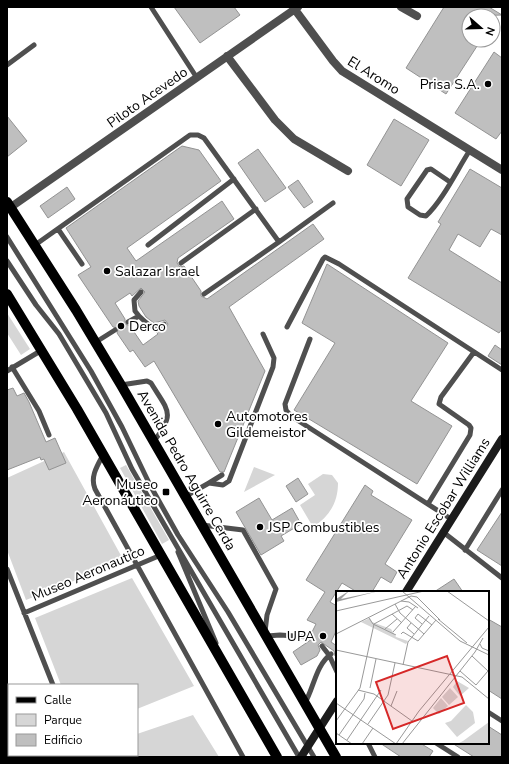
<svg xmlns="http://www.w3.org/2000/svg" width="509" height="764" viewBox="0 0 509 764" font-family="'Nunito Sans',sans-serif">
	<rect width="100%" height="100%" fill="#fff"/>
	<!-- green -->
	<path fill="#d6d6d6" d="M7,313L30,349L21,355L7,333Z
		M64,452L124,561L26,600L7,550V478Z
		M126,465L169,540L162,544L120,468Z
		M254,467L275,475L244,492Z
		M323,474L332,475L338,483C338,502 330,516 313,527L300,505L315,495L308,484Z
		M132,578L194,686L137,709V685H61L35,618Z
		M193,715L219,757H84V755H137V734Z"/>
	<!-- building -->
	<path fill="#bfbfbf" stroke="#939393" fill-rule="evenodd" d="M174,7H234L240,15L200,43Z
		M444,7H489L502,15L469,16V40H481L446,94L406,68Z
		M494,52L502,58V131L496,139L455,113Z
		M7,116L27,141L7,157Z
		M394,119L429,140L401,186L367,165Z
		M182,146L199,150L221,181L127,248L136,261L222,201L234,219L178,258L177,263L180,267L184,266L201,291V296L207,299L313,224L324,239L229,307L265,371L224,472H220L154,361L145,367L133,350L130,352L117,333L118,328L113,327L78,275L91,267L66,228ZM141,288L145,292L138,301L139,306L146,317L154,323L165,320L168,324L166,328L155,331L158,334L143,345L130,326L125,324V319L115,303L130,293L132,296Z
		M258,149L286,188L265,202L238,163Z
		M470,169L502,188V235L491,229L480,247L458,234L449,250L502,283V329L499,333L408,278L441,224L438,222Z
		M298,180L313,202L304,208L288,187Z
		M67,187L75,199L48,218L40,206Z
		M327,264L448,343L411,401L452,426L417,484L294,410L335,343L302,323Z
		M495,345L502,350V365L488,356Z
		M13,388L17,396L24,393L29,402L46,442L55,438L66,463L49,470L44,459L41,460L40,457L7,470V390Z
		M298,478L308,494L296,502L286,486Z
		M365,485L373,491L371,495L412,520L385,564L397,572L391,583L381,577L372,592H357L342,583L330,602L337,606V629L331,642L337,646V657L335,656L334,651L321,642L318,645L320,650L317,656L301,665L293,652L312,639L311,634L316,624L307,620L325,592L306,580Z
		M259,498L272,520L292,508L301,524L281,536L284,541L261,555L236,512Z
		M502,512V566L477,550Z
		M454,579L463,592H434Z
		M488,619L502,627V699L488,690Z
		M488,726L502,735V757H474L452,743H488Z
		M380,743H420L433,751L429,757H401Z"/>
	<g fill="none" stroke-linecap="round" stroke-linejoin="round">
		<!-- lane -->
		<path stroke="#4f4f4f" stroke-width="5" d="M151,7L197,78
			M7,65L34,45
			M450,182L431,169L427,170L407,199L408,207L420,215L426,216C443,200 457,170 470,150
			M58,229L82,264
			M7,237L91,371L122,427L150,485L178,535L228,612L314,757
			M35,245L190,135H198L204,138L279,242L333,203
			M148,245L234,179
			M7,261L36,305L59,334L106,413L132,469L299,757
			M181,263L256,209
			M204,294L279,242
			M139,316C148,324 152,331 164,324
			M128,322L139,316L135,311L134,300L141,292
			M287,327L323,259L325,257L339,264L502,370
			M310,339L285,404L286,410L291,416L451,519
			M96,342L115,330
			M12,367L39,411L49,435
			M7,371L42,350
			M121,385L147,381L151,383C168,411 176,413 154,441
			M103,455C97,466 90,477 95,489L243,757
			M209,483L222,475
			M186,496L209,483L223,485L229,481L273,367L274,358L263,334
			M428,504L470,435L471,428L469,425L439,404L441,397L474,352
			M202,525L243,530L276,589L267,615L265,632
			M443,532L502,578
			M465,550L502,490
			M178,552L216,643
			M7,569L53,685
			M24,613L161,555
			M267,636L280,635L309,637
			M322,646L329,655L337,672
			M305,703C314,687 316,665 331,654
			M488,712L502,721
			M368,743L375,757
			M436,743L458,757
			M79,755L80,757"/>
		<!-- street -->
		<path stroke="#4f4f4f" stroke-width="8" d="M293,7L333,61L342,71L502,170
			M401,7L417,16
			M227,56L275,120L294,139L348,171
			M11,207L298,7"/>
		<!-- secondary -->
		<path stroke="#1c1c1c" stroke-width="8" d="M406,592L502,439
			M301,757L337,701"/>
		<!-- primary -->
		<path stroke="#000" stroke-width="10" d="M7,202L76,310L121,385L336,757
			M7,294L77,409L277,757"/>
	</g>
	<!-- markers -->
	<g fill="#000" stroke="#fff" stroke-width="1.5">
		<circle cx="488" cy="84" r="4"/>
		<circle cx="107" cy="271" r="4"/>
		<circle cx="121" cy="326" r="4"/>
		<circle cx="218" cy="424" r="4"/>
		<rect x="162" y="488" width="8" height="8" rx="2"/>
		<circle cx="260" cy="527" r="4"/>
		<circle cx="323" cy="636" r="4"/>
	</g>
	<g text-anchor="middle" stroke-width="3.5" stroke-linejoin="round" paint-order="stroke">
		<!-- street labels -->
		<g font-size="14" fill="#000" stroke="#fff">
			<text transform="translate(374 75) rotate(32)" y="5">El Aromo</text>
			<text transform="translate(147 97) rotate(-35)" y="5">Piloto Acevedo</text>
			<text transform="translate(187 470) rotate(60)" y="5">Avenida Pedro Aguirre Cerda</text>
			<text transform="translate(443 508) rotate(-58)" y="5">Antonio Escobar Williams</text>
			<text transform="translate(88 573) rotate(-23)" y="5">Museo Aeronautico</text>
		</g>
		<!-- poi labels -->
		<g font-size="14" fill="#000" stroke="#fff" text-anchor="start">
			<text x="480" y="89" text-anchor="end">Prisa S.A.</text>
			<text x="115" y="276">Salazar Israel</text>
			<text x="129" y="331">Derco</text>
			<text x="226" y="421">Automotores<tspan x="226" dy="16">Gildemeistor</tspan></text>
			<text x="158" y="489" text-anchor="end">Museo<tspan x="158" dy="16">Aeronáutico</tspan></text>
			<text x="268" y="532">JSP Combustibles</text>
			<text x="315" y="641" text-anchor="end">UPA</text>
		</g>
	</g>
	<!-- overview -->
	<g transform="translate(336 591)">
		<rect width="153" height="153" fill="#fff"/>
		<path d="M34,27L36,31L55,38L60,46L72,50L70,53L25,31ZM121,90L133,97L124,105L117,96ZM114,97L122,106L113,114L106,106ZM105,107L112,115L103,123L97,117ZM130,114L137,121L139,132L121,146L109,132L115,130ZM153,131V153H121L127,150Z" fill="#d6d6d6"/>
		<path d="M13,0L5,8L43,0L0,11V8Z" fill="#9d9d9d"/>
		<path fill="none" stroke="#999" stroke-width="1" d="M66,0L124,50L153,64M111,0L153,30M65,10L73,11L82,17M59,13L64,22L88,43M0,20L88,0M56,23L66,32M33,27L37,33L60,44M102,28L131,52M75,32L71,37L78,43M38,33L71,15L77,19M86,33L79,27L82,23L96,34M49,38L61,28M57,41L80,15M0,43L75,5L81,6L104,29M65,43L67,41L82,50L100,29M144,53L146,57L153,60M0,59L126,86L153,108M67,74L72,51L93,25M124,80L140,94L152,80L136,65M34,97L40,68M22,99L38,103L76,130M0,112L60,153M55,115L61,100M0,130L24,97L38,33M32,133L52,104L59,72M0,142L16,153M3,144L28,108L29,102M11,149L45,99M26,153L37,137M60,153L83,120L153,36M66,153L139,61L147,47"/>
		<path fill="#d62828" fill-opacity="0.15" stroke="#d62828" stroke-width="2" d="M111,65L128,112L57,138L40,91Z"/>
		<rect width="153" height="153" fill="none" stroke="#000" stroke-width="2"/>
	</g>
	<!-- border -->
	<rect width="509" height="764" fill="none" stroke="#000000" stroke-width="16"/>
	<!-- legend -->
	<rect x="8" y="684" width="130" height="72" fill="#ffffff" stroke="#999999"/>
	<rect x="16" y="697" width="20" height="6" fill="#000000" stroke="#999999"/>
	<text x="44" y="704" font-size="12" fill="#000000">Calle</text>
	<rect x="16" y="714" width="20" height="12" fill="#d6d6d6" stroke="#999999"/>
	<text x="44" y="724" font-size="12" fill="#000000">Parque</text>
	<rect x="16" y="734" width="20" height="12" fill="#bfbfbf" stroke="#999999"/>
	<text x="44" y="744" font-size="12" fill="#000000">Edificio</text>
	<!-- north arrow -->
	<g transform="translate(481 28) rotate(110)"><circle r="19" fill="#ffffff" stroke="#999999"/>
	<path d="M0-3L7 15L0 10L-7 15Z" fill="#000000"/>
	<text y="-6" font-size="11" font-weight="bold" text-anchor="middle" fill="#000000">N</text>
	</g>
</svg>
